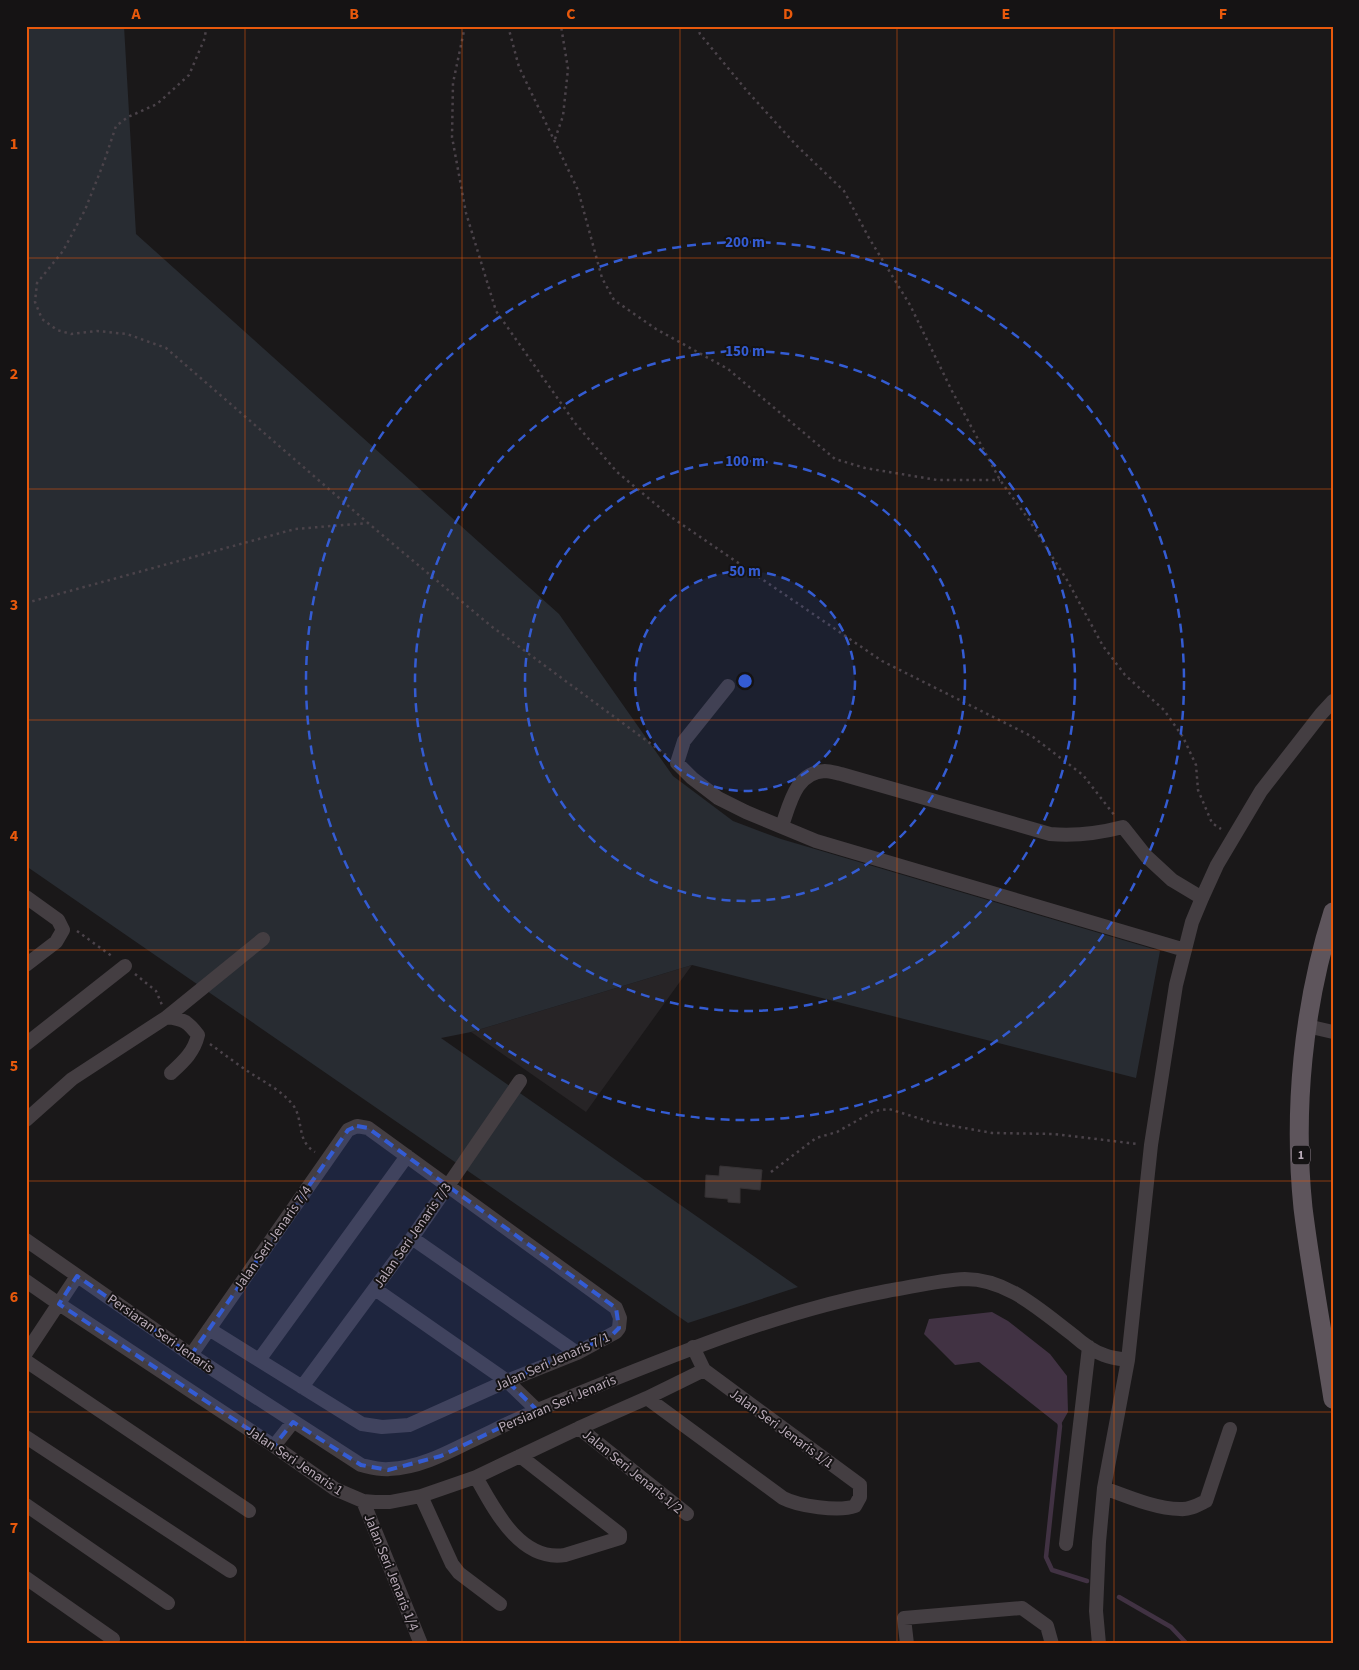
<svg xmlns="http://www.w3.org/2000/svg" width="1359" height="1670" viewBox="0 0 1359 1670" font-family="'Source Sans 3',sans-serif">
	<rect width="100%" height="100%" fill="#1a1819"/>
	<!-- built -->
	<path fill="#272426" d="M692,965L586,1112L471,1032Z"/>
	<!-- green -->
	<path fill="#282c32" d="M26,26H124L136,234L559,614L673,776L733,821L781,839L1160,951L1136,1078L692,965L471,1032L441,1038L798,1287L688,1323L26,866Z"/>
	<!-- water -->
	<path fill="#413243" d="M992,1312L1008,1321L1050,1354L1067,1376L1068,1412L1060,1426L979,1362L955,1365L924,1334L929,1319Z"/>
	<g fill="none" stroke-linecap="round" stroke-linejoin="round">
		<!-- stream -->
		<path stroke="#413243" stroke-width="4.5" d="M1059,1420L1060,1426L1046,1557L1052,1570L1087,1581
			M1119,1597L1171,1627L1187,1644"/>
	</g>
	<!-- building -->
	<path fill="#3c383b" stroke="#363234" d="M720,1166L762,1170L760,1190L740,1188V1203L728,1202V1199L705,1197L706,1175L719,1176Z"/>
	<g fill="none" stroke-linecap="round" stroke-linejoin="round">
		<!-- path -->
		<path stroke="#4b434a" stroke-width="2.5" stroke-dasharray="2.5 4" stroke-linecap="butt" d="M207,26L204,40L189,75L157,104L128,117L116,126L104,162L85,210L63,251L37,283L35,302L42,319L57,330L71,334L97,331L127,334L166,348L368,523L491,626L666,755
			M465,26L453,83L452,137L466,213L496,311L575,423L617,472L671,517L882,661L1033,737L1083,775L1115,816
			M508,26L519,67L578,190L602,278L614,300L656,329L728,369L835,459L865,468L937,480H1000
			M697,26L700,34L747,91L797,146L844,191L869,238L910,305L952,391L1000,480L1029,520L1067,580L1103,646L1125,675L1164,710L1183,737L1196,765L1198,790L1212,823L1221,829
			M555,139L563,116L568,69L561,26
			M26,603L295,529L368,523
			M77,931L113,957
			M135,974L156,991L162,1005
			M210,1044C224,1054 238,1065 252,1074C266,1083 282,1091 293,1105C304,1120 296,1141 315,1152
			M771,1172L816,1138L837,1132L874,1111L889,1109L931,1122L992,1133L1054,1134L1138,1144"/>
		<!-- minor -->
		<path stroke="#443e42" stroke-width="14" d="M728,686L684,741L677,763L692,778L718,798L746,812L816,841L1185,950
			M782,826C790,803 796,772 825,771C830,771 836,773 841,774L1050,834C1073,836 1100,833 1123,827L1146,856L1172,880L1202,898
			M26,897L58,920L63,930L56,942L26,965
			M167,1017L263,939
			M1307,1026L1333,1032
			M26,1044L125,966
			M26,1120L72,1079L167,1017C184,1019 188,1022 198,1035C194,1052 184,1061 171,1073
			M412,1238L577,1353
			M26,1240L191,1355L361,1465C370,1467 380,1470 389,1469C417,1468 443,1455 467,1443C495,1430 522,1416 550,1405C660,1361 770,1313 887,1291C912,1287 939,1280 965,1279C1008,1279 1041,1311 1073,1335C1082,1343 1092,1351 1104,1355C1111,1358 1120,1359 1128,1360
			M26,1281L59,1304L274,1446L335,1489L363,1501L375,1502H390L421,1496L476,1477L579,1428L647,1398L704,1370L693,1347
			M375,1289L507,1381L537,1410
			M26,1353L77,1276
			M191,1355L348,1130L357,1126L368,1128L616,1308L620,1318L619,1328L616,1332L577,1353L507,1381L409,1425L382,1427L362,1424L209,1329
			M259,1360L407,1156
			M26,1361L249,1511
			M302,1387L412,1238L520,1081
			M647,1398L783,1498C798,1506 839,1512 855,1506L860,1497V1485L704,1370
			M579,1428L687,1514
			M26,1437L230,1571
			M274,1446L293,1422
			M476,1477C494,1509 520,1562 565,1555L620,1538V1534L520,1456
			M1104,1488C1126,1496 1156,1509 1180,1509C1190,1510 1198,1505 1206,1501L1230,1429
			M421,1496L452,1564L459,1573L500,1604
			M363,1501L421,1644
			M26,1505L168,1603
			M1066,1544L1089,1347
			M26,1578L113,1639
			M907,1644L904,1618L1022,1608L1047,1626L1052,1644
			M1099,1644L1096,1611L1099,1542L1104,1488L1128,1360L1151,1145L1176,985L1192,922L1202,898L1217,865L1261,791L1321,714L1333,701"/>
		<!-- major -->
		<path stroke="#5e555c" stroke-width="19" d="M1333,912C1303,1006 1293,1110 1303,1208C1311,1272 1323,1335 1333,1399"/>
	</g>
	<!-- marked area -->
	<path fill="#345cd3" fill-opacity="0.2" stroke="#345cd3" stroke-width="4" stroke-dasharray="10 6" stroke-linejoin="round" d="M357,1126L368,1128L616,1308L619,1328L612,1335L507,1381L537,1410L441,1456L388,1470L361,1465L293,1422L274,1446L59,1304L77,1276L191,1355L348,1130Z"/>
	<!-- grid -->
	<path fill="none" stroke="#e8590c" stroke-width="1" stroke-opacity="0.55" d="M245,26V1644M462,26V1644M680,26V1644M897,26V1644M1114,26V1644M26,258H1333M26,489H1333M26,720H1333M26,950H1333M26,1181H1333M26,1412H1333"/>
	<!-- distance rings -->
	<circle cx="745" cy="681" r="110" fill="#345cd3" fill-opacity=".12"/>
	<g fill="none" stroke="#345cd3" stroke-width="2.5" stroke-dasharray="9 6">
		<circle cx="745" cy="681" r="110"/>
		<circle cx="745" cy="681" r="220"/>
		<circle cx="745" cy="681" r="330"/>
		<circle cx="745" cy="681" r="439"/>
	</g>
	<g text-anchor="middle" stroke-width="4" stroke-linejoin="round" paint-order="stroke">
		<!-- shield labels -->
		<rect fill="#151314" stroke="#887d87" stroke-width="1" x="1292" y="1145.5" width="18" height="19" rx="4"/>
		<g font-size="12" font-weight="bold" fill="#b9abb8">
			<text x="1301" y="1159">1</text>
		</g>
		<!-- street labels -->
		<g font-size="14" fill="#b9abb8" stroke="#151314">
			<text transform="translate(412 1235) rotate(-55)" y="5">Jalan Seri Jenaris 7/3</text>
			<text transform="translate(272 1238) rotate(-55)" y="5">Jalan Seri Jenaris 7/4</text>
			<text transform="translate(161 1333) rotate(35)" y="5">Persiaran Seri Jenaris</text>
			<text transform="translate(552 1361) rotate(-24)" y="5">Jalan Seri Jenaris 7/1</text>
			<text transform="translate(557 1403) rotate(-23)" y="5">Persiaran Seri Jenaris</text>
			<text transform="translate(782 1428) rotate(36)" y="5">Jalan Seri Jenaris 1/1</text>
			<text transform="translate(295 1460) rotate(34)" y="5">Jalan Seri Jenaris 1</text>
			<text transform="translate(633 1471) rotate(39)" y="5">Jalan Seri Jenaris 1/2</text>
			<text transform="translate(392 1572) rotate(68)" y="5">Jalan Seri Jenaris 1/4</text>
		</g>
	</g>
	<circle cx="745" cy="681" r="8" fill="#345cd3" stroke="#151314" stroke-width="2.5"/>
	<g font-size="15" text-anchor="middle" font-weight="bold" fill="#345cd3" stroke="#151314" stroke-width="4" stroke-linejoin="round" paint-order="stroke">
		<text x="745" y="247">200 m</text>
		<text x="745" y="356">150 m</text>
		<text x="745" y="466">100 m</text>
		<text x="745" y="576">50 m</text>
	</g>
	<!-- border -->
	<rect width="1359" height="1670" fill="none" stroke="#151314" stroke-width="55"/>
	<rect x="28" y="28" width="1304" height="1614" fill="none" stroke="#e8590c" stroke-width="2"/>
	<g font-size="16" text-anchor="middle" font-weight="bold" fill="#e8590c">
		<text x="136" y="19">A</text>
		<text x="354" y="19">B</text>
		<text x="571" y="19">C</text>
		<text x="788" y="19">D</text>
		<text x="1006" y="19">E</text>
		<text x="1223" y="19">F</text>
		<text x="14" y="149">1</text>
		<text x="14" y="379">2</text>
		<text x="14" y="610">3</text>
		<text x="14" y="841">4</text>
		<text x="14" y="1071">5</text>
		<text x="14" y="1302">6</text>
		<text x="14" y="1533">7</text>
	</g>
</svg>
